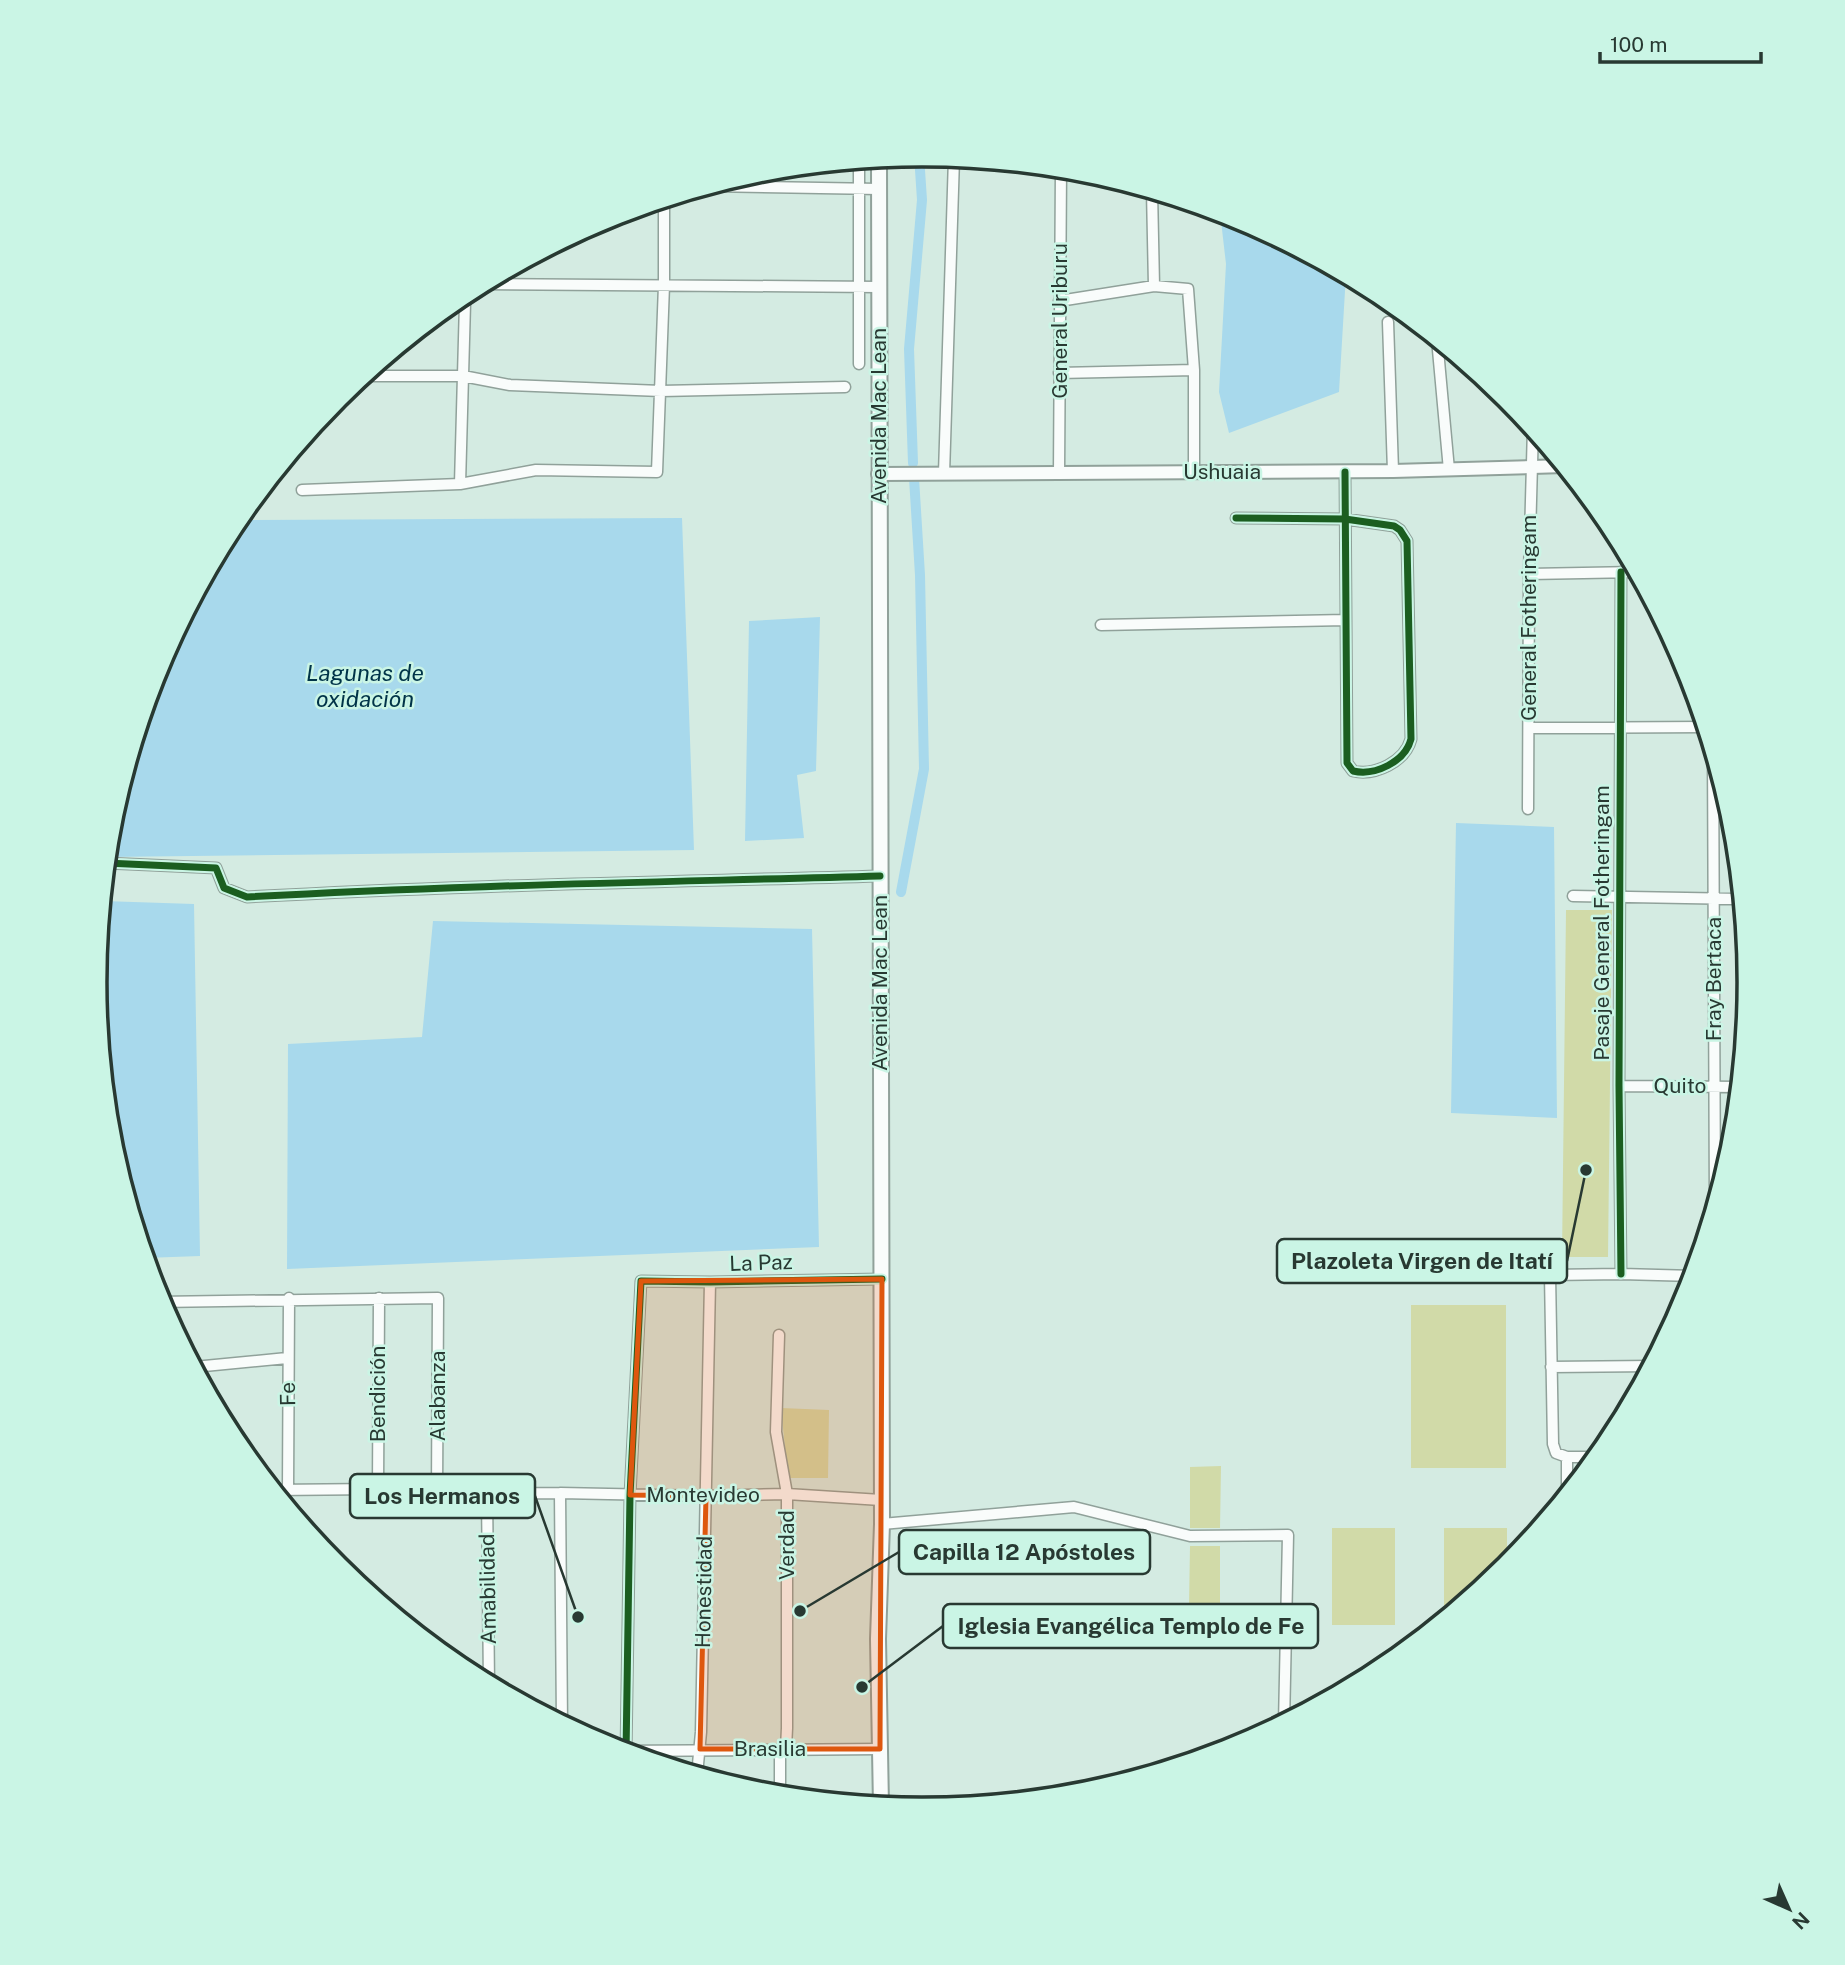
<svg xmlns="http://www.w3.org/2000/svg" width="1845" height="1965" viewBox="0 0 1845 1965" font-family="'Public Sans',sans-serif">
	<rect width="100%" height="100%" fill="#d4ebe2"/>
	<!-- park -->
	<path fill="#d1daa8" d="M1566,910H1612L1608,1257H1562Z
		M1411,1305H1506V1468H1411Z
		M781,1408L829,1410L828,1478H788Z
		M1221,1466L1220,1528H1190V1467Z
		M1332,1528H1395V1625H1332Z
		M1444,1528H1507V1569L1444,1621Z
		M1190,1546H1220V1607H1189Z"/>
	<!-- water -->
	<path fill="#a8d9ec" d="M1220,212L1240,218L1346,274L1339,392L1229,433L1219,392L1226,264Z
		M682,518L694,850L107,857L110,821L158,665L236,520Z
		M820,617L816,771L797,775L804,838L745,841L749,621Z
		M1456,823L1554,827L1557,1118L1451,1113Z
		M103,901L194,904L200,1256L145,1258L110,1144L95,982Z
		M433,921L812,929L819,1247L287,1269L288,1044L422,1037Z"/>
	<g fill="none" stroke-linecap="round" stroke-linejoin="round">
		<!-- canal -->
		<path stroke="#a8d9ec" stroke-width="10" d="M913,463L909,349L922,200L919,155
			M901,892L924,769L920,575L914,478"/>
		<defs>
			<path id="minor" d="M859,161V364
				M708,186L879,189
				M1152,191L1154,286
				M482,284L879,287
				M1059,301L1154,286L1188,289L1194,370V472
				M1388,322L1393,471
				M1437,339L1449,470
				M1059,373L1194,370
				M363,376H463L510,385L661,391L845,387
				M944,474L954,158
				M1059,474L1061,168
				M460,484L465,303L467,292
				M302,490L460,484L536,470L657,472L664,285V200
				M1236,518L1345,519L1394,526L1400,530L1407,541L1411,739C1405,762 1375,776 1353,771L1347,763C1346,666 1346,569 1345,472
				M1621,572L1619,1086L1621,1274
				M1529,574L1637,572
				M1101,625L1346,620
				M1529,728L1706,727
				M1713,750L1715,1207
				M1528,809L1529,574L1533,427
				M106,863L216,868L224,888L247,897C458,885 669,882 880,876
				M1573,896L1742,899
				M1619,1086L1740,1087
				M159,1302L438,1298L437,1494
				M779,1335L776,1432L787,1494V1728L786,1748L780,1753V1796
				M194,1367L287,1358
				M1551,1367L1652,1366
				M1567,1457V1496
				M1599,1457H1567L1556,1453L1553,1444L1550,1275L1621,1274L1695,1276
				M378,1489L379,1298
				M273,1490L378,1489L437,1494L560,1493L706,1496L787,1494L881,1500
				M288,1490L289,1298
				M487,1493L489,1685
				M560,1493L562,1724
				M882,1524L1074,1507L1190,1536L1288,1535L1284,1724
				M618,1751L880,1749
				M626,1754L630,1495L641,1281L710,1282L882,1279
				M697,1775L701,1732L710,1282"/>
			<path id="tertiary" d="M878,474L1393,471L1565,466"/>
			<path id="secondary" d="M879,159L882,1524L878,1639L881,1806"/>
		</defs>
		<!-- minor casing -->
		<use href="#minor" stroke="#90a19a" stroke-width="13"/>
		<!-- tertiary casing -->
		<use href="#tertiary" stroke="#90a19a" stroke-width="16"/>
		<!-- secondary casing -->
		<use href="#secondary" stroke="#90a19a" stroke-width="18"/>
		<!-- minor -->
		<use href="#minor" stroke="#f9fcfb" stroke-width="10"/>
		<!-- tertiary -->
		<use href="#tertiary" stroke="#f9fcfb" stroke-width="12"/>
		<!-- secondary -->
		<use href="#secondary" stroke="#f9fcfb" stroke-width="14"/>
		<defs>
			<path id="cycleway" d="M1236,518L1345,519L1394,526L1400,530L1407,541L1411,739C1405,762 1375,776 1353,771L1347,763C1346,666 1346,569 1345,472
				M1621,572L1619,1086L1621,1274
				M106,863L216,868L224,888L247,897C458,885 669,882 880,876
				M626,1754L630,1495L641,1281L710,1282L882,1279"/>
		</defs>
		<!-- cycleway casing -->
		<use href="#cycleway" stroke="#caf5e5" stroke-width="11"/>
		<!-- cycleway -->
		<use href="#cycleway" stroke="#1b5e20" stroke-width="7"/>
	</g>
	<!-- marked area -->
	<path fill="#de570e" fill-opacity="0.2" stroke="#de570e" stroke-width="5" stroke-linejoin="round" d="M882,1279L880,1749H700L706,1496L630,1495L641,1281Z"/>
	<g text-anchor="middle" stroke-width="5" stroke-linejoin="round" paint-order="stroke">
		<!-- street labels -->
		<g font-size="21" fill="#283932" stroke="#caf5e5">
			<text transform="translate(1060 321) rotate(-90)" y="7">General Uriburu</text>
			<text transform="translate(879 416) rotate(-90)" y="7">Avenida Mac Lean</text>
			<text x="1222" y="479">Ushuaia</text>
			<text transform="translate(1529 618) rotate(-90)" y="7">General Fotheringam</text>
			<text transform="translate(1602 923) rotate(-90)" y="7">Pasaje General Fotheringam</text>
			<text transform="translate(1714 979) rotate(-90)" y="7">Fray Bertaca</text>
			<text transform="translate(880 983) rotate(-90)" y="7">Avenida Mac Lean</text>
			<text x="1680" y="1093">Quito</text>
			<text transform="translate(761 1263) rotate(-2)" y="7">La Paz</text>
			<text transform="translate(288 1394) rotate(-91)" y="7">Fe</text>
			<text transform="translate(378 1394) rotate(-90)" y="7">Bendición</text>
			<text transform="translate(438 1396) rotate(-90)" y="7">Alabanza</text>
			<text x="703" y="1502">Montevideo</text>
			<text transform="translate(787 1545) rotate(-90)" y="7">Verdad</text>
			<text transform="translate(488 1589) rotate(-91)" y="7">Amabilidad</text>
			<text transform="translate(704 1592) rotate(-89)" y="7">Honestidad</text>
			<text x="770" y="1756">Brasilia</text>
		</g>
		<!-- water labels -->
		<g font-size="23" font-style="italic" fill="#003348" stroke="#caf5e5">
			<text x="365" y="681">Lagunas de<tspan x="365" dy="26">oxidación</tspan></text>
		</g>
	</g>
	<!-- crop -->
	<path d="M0 0H1845V1965H0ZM107 982a815 815 0 1 1 1630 0a815 815 0 1 1-1630 0Z" fill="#caf5e5" fill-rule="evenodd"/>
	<path fill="none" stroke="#283932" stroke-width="3.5" d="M107 982a815 815 0 1 1 1630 0a815 815 0 1 1-1630 0Z"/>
	<!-- callouts -->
	<path fill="none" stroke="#283932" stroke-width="2.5" d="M1586 1170L1567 1261M578 1617L535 1496M800 1611L899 1552M862 1687L943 1626"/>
	<g fill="#283932" stroke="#caf5e5" stroke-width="2.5">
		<circle cx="1586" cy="1170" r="7"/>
		<circle cx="578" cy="1617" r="7"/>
		<circle cx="800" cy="1611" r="7"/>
		<circle cx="862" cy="1687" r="7"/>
	</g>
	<g fill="#caf5e5" stroke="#283932" stroke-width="2.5">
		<rect x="1277" y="1239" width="290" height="44" rx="7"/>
		<rect x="350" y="1474" width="185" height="44" rx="7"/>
		<rect x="899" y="1530" width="251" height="44" rx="7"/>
		<rect x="943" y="1604" width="375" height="44" rx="7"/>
	</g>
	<g font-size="23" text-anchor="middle" font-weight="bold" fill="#283932">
		<text x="1422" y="1269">Plazoleta Virgen de Itatí</text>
		<text x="442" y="1504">Los Hermanos</text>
		<text x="1024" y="1560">Capilla 12 Apóstoles</text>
		<text x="1131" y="1634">Iglesia Evangélica Templo de Fe</text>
	</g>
	<!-- north arrow -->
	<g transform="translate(1789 1909) rotate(135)" stroke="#caf5e5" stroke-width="5" paint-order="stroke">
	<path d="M0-5L12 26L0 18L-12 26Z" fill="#283932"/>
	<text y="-10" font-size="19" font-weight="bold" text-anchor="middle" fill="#283932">N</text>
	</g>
	<!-- scale -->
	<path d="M1600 52v10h161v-10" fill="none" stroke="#283932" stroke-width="3.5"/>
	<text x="1610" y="52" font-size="21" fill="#283932" stroke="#caf5e5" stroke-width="5" paint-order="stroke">100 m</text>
</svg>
